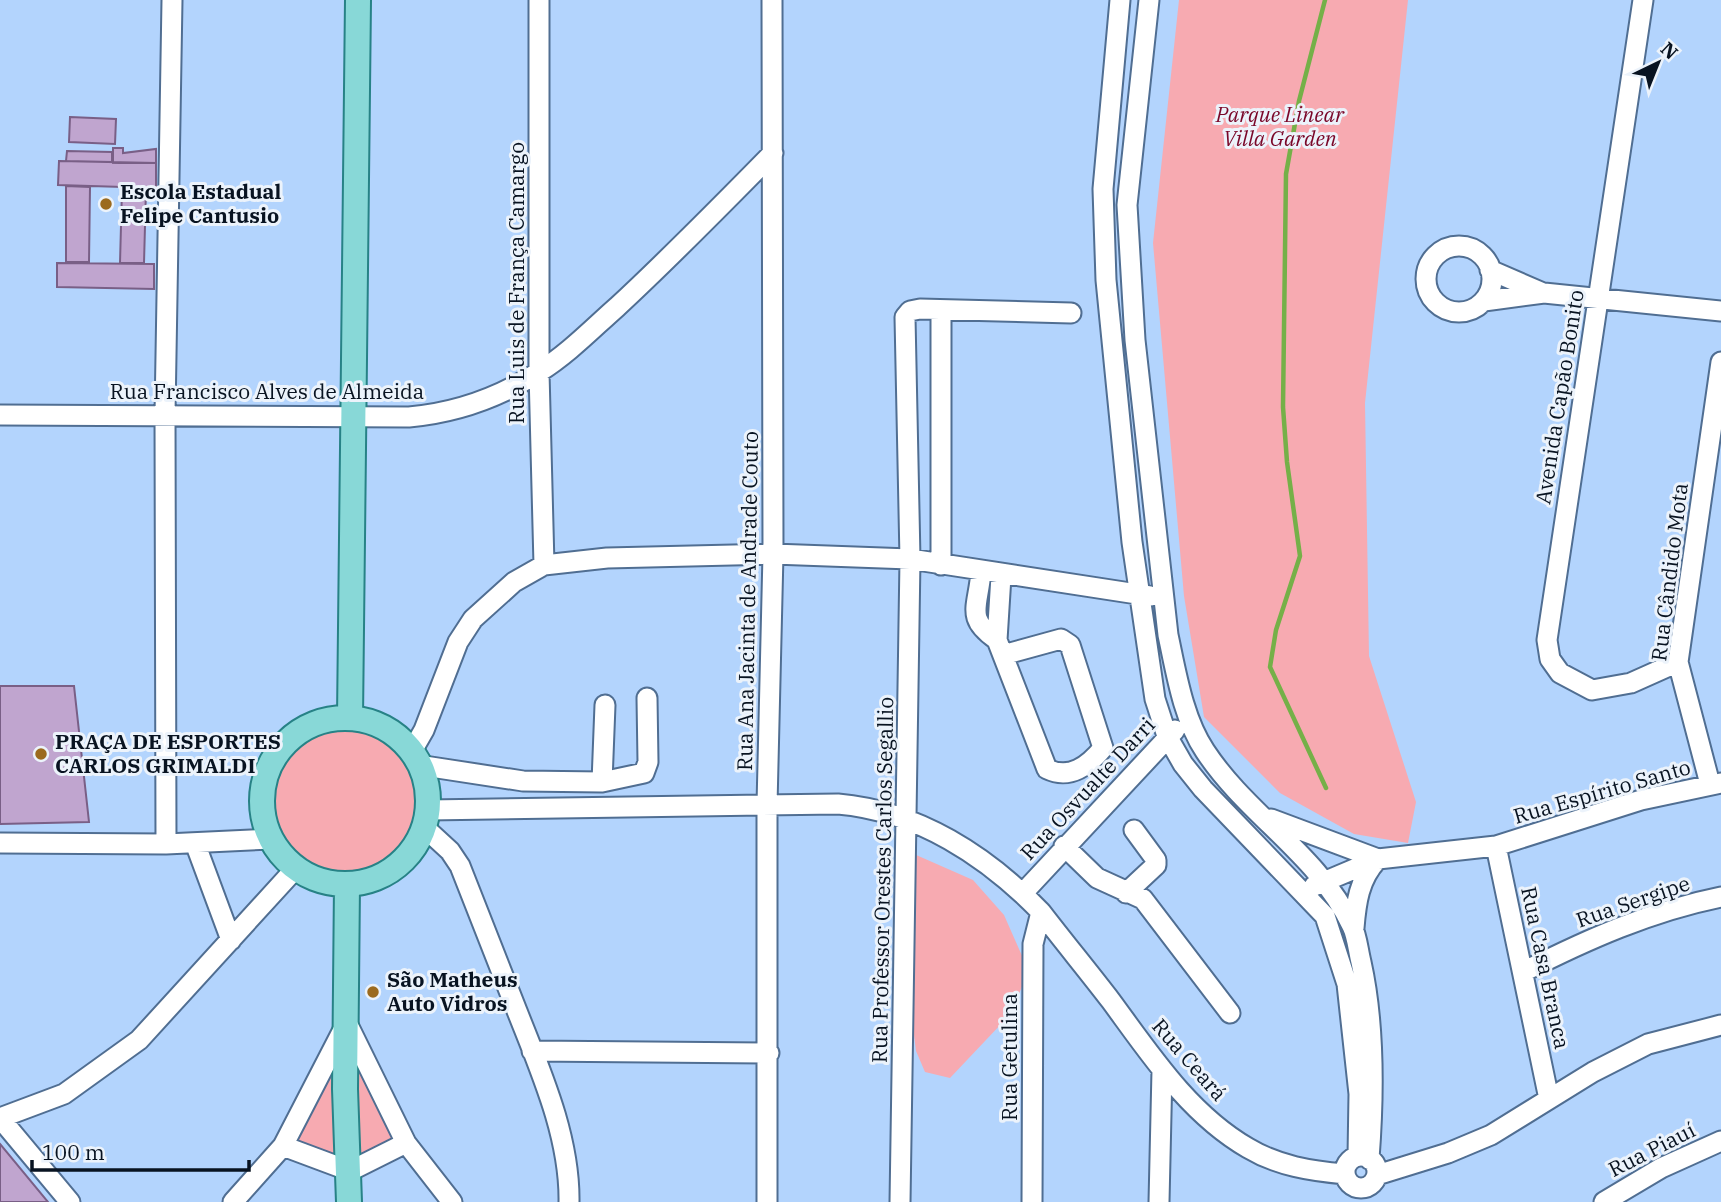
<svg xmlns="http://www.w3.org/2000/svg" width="1721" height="1202" viewBox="0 0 1721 1202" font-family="'IBM Plex Serif',serif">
	<rect width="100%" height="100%" fill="#b3d4fd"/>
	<!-- green -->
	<path fill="#f7aab1" d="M1179,0H1408L1365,403L1369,656L1416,802L1408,843L1354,834L1280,793L1204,717L1184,596L1153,243Z
		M262 801a83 83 0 1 1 166 0a83 83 0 1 1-166 0Z
		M898,847L973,880L1004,915L1023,958L1024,982L1015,1003L1003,1022L950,1078L925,1072L916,1051L894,875Z
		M347,1023L406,1143L350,1171L283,1146Z"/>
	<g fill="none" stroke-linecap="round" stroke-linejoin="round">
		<!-- stream -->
		<path stroke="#75b048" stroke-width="4.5" d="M1325,0L1299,101L1286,174L1283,407L1287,462L1300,556L1276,630L1270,667L1326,788"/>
	</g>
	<!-- building -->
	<path fill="#c0a5cf" stroke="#795f86" stroke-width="2" d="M70,117L116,119L115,144L69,142Z
		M113,148H123V153L156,149V163H113Z
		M67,151L112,152V162L66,161Z
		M59,161L156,163V188L58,185Z
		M66,186L90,187L89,262H66Z
		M122,188L146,189L144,263H120Z
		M57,263L154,264V289L57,287Z
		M0,686H74L89,822L0,824Z
		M0,1144L48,1202H0Z"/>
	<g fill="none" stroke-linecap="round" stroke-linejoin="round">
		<defs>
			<path id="minor" d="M539,0V372L544,565
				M1120,0L1103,189L1106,280L1132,542L1155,699L1167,736L1183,764L1203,789L1325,916L1347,984L1359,1094L1358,1156
				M1149,0L1127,205L1135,340L1168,635C1176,672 1183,718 1205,751C1247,815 1319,855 1352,926C1357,936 1358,950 1361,962C1375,1025 1374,1094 1369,1159
				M1643,0L1547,640L1550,659L1560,673L1592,690L1631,683L1678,662
				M1426 279a33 33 0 1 1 66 0a33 33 0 1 1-66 0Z
				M1490,270L1543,293
				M1484,301L1544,293L1721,311
				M941,310V565
				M0,415L409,417C455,413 500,397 539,372C568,354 592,329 617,307C671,257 722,205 773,153
				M981,572C978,608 965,618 997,640
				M1001,576L997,640L1047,769C1070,780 1088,766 1103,748L1070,645L1061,639L1003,655
				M412,751L424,730L458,642L473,619L514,582L544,565L607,558L773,554L910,559L1150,596
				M418,765L523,781L602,782L605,705
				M602,782L644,773L648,762L647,698
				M1710,784L1678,662L1721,362
				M428,810L838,804C918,811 987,856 1041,912C1064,942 1088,971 1111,1001C1150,1054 1189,1114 1248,1148C1278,1166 1311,1171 1345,1174
				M1271,819L1378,859
				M425,828L450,851L460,866C479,915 498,963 517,1011C541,1072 570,1137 569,1202
				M0,843L166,844L271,839
				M195,843L231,940
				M166,844L165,414L172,0
				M1064,846L1097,878L1143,899L1230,1013
				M1496,846L1549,1099
				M1314,886L1378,859L1496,846L1641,800L1721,783
				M1023,893L1175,730
				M1126,893L1156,865V860L1134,830
				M1354,928C1356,903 1359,879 1377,860
				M1523,972C1586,940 1651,911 1721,897
				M347,1023L406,1143L452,1202
				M532,1051L769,1053
				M0,1118L64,1094L139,1040L296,868
				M0,1118L70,1202
				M283,1146L350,1171L406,1143
				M1345 1172a16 16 0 1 1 32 0a16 16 0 1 1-32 0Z
				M1377,1175L1448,1153L1491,1135L1593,1072L1648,1044L1721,1025
				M233,1202L283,1146L346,1024
				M767,1202V805L773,554L772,0
				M900,1202L910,559L905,317L910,311L920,309L1071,313
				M1032,1202L1033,944L1041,912
				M1159,1202L1162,1070
				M1604,1202L1661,1168L1721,1141"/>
			<path id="major" d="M350,718L358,0
				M262 801a83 83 0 1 1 166 0a83 83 0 1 1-166 0Z
				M347,885L345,1089L349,1202"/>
		</defs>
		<!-- minor casing -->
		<use href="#minor" stroke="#506e92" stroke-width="23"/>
		<!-- major casing -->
		<use href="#major" stroke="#278286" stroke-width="28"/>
		<!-- minor -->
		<use href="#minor" stroke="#fff" stroke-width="19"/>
		<!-- major -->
		<use href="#major" stroke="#88d8d7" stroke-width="24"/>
	</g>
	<!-- markers -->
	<g fill="#9b6a1e" stroke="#ecf3fb" stroke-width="2.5">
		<circle cx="106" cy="204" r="7"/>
		<circle cx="41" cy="754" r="7"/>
		<circle cx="373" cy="992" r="7"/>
	</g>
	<g text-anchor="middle" stroke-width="6" stroke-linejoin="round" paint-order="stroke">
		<!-- park labels -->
		<g font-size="21" font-style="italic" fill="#7a0729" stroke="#ecf3fb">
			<text x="1280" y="122">Parque Linear<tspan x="1280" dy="24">Villa Garden</tspan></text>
		</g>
		<!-- poi labels -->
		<g font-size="21" font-weight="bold" fill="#081321" stroke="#ecf3fb" text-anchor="start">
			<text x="120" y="199">Escola Estadual<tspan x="120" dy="24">Felipe Cantusio</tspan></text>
			<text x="55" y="749">PRAÇA DE ESPORTES<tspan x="55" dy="24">CARLOS GRIMALDI</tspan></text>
			<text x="387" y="987">São Matheus<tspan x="387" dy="24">Auto Vidros</tspan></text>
		</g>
		<!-- street labels -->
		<g font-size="21" fill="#081321" stroke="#ecf3fb">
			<text transform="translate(517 283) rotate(-90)" y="7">Rua Luis de França Camargo</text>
			<text x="267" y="399">Rua Francisco Alves de Almeida</text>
			<text transform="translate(1560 397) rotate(-81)" y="7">Avenida Capão Bonito</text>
			<text transform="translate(1670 572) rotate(-83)" y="7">Rua Cândido Mota</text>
			<text transform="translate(748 601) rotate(-89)" y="7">Rua Ana Jacinta de Andrade Couto</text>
			<text transform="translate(1088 789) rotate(-47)" y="7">Rua Osvualte Darri</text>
			<text transform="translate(1602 792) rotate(-16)" y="7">Rua Espírito Santo</text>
			<text transform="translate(883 880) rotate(-89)" y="7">Rua Professor Orestes Carlos Segallio</text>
			<text transform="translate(1633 902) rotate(-19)" y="7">Rua Sergipe</text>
			<text transform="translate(1545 968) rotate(78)" y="7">Rua Casa Branca</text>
			<text transform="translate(1010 1057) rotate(-90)" y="7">Rua Getulina</text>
			<text transform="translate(1189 1060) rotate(49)" y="7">Rua Ceará</text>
			<text transform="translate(1652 1150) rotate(-27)" y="7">Rua Piauí</text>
		</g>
	</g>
	<!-- north arrow -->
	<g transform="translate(1658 63) rotate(43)" stroke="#ecf3fb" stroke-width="5" paint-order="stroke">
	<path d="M0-5L12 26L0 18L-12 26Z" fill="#081321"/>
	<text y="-10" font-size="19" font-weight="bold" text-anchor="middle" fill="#081321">N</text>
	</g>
	<!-- scale -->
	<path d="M32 1160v10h217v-10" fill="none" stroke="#081321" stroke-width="3.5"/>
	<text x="42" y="1160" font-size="21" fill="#081321" stroke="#ecf3fb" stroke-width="5" paint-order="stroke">100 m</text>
</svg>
